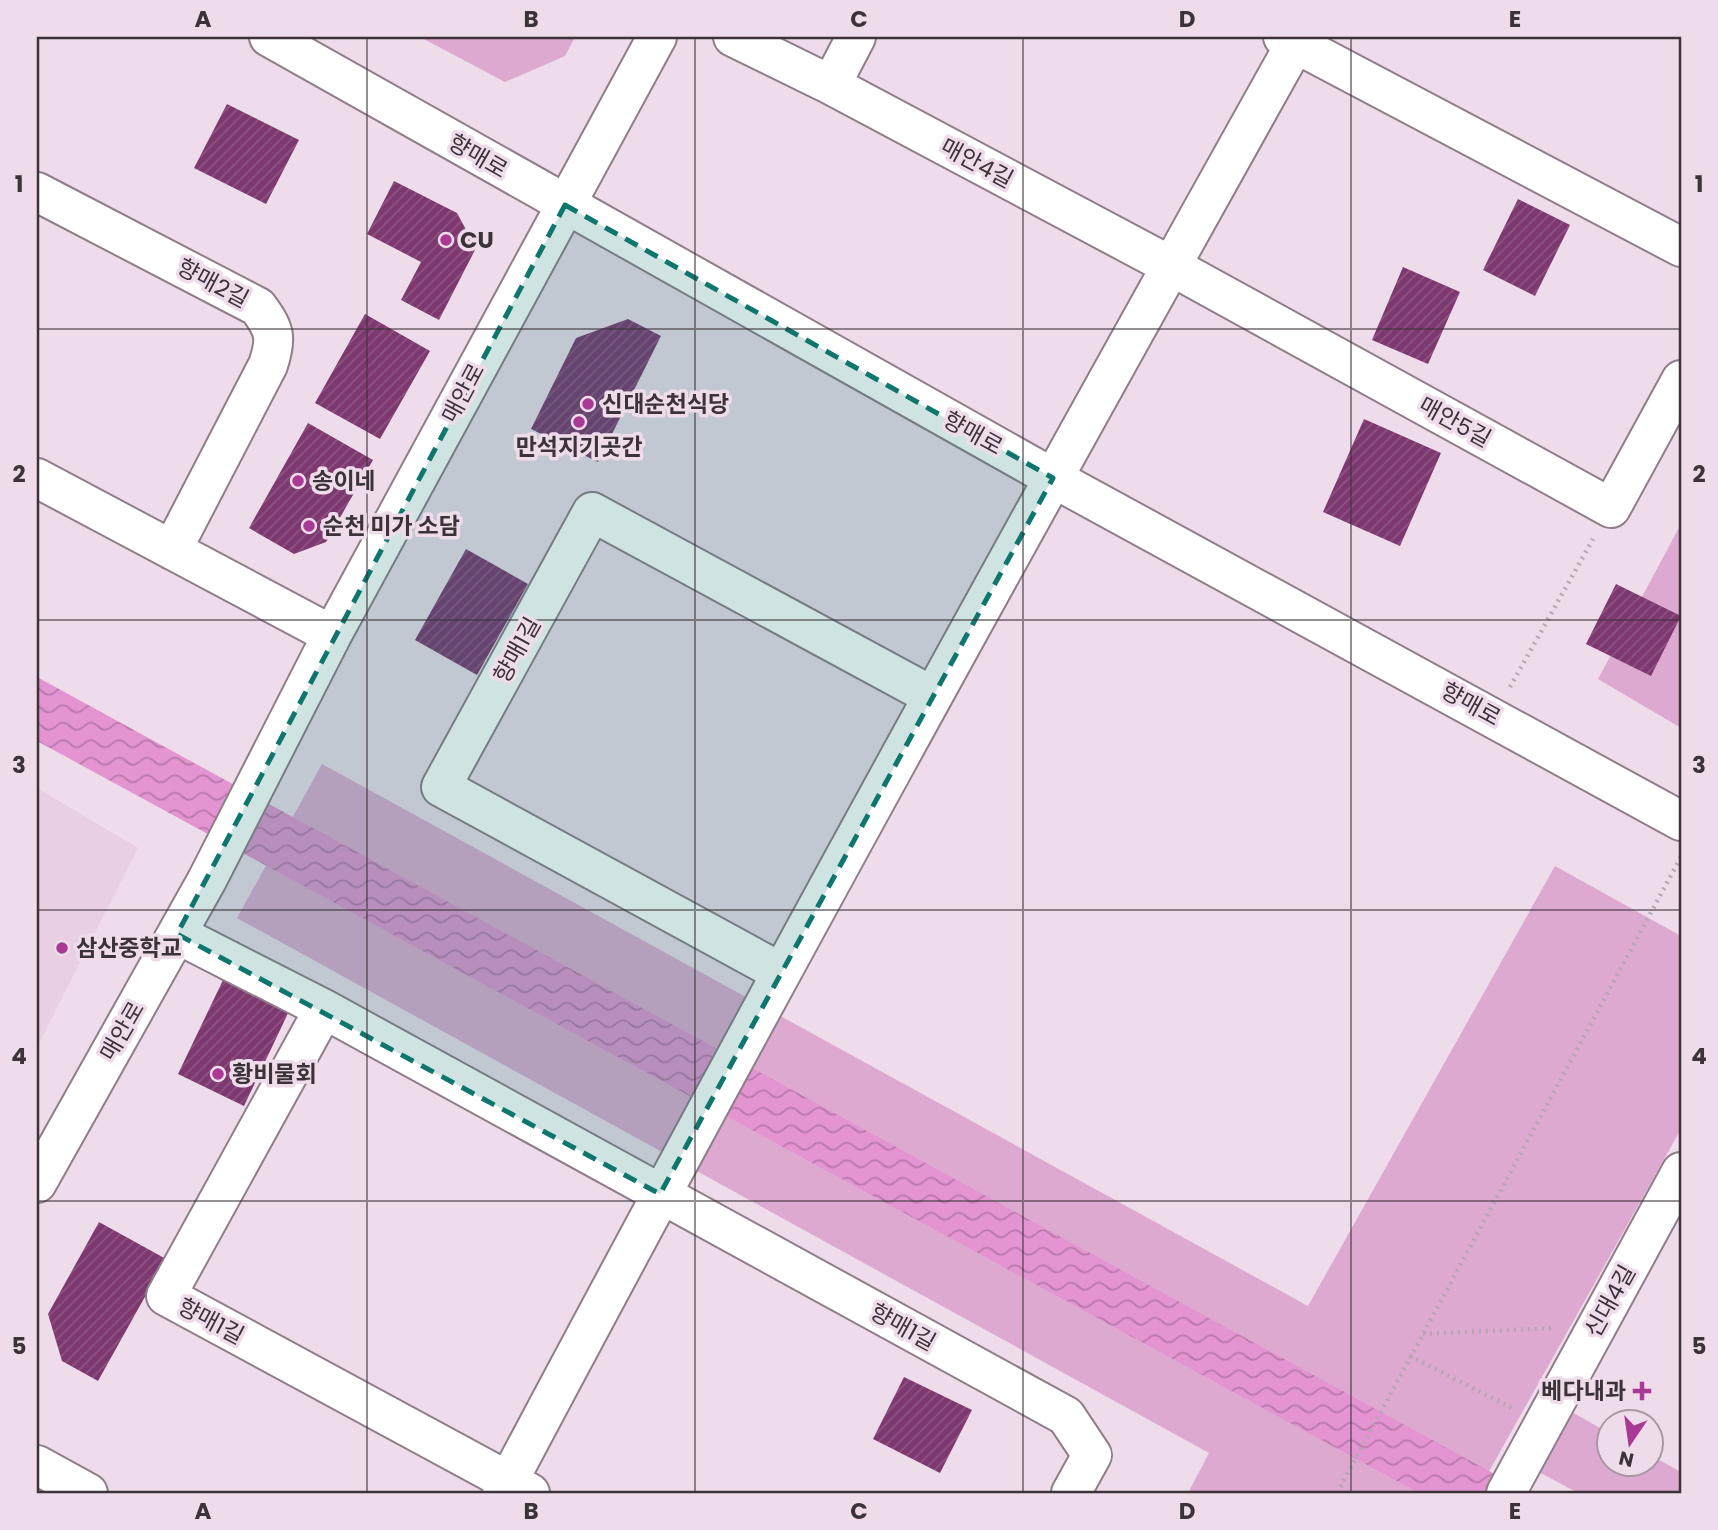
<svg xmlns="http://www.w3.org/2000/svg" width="1718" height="1530" viewBox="0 0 1718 1530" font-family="Poppins,'Noto Sans KR',sans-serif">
	<defs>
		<pattern id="water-waves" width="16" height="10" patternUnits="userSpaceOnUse" patternTransform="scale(1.75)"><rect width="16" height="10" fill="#e394d1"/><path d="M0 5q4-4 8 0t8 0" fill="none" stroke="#b979ab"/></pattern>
		<pattern id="building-hatch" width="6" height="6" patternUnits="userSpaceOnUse" patternTransform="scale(1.75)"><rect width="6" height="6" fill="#7e3870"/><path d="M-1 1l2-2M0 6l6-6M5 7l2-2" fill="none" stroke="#8c5481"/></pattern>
	</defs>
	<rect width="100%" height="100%" fill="#efdcea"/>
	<!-- built -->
	<path fill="#e8cfe2" d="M37,788L138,848L37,1047Z"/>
	<!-- green -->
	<path fill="#dea9d0" d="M420,37H575L565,56L505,82Z
		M1681,524V728L1598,679Z
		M322,764L1308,1306L1555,866L1681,936V1129L1477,1493H1188L1209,1453L237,918Z
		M1570,1411L1609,1433L1610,1464H1652V1456L1681,1472V1493H1578L1537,1471Z"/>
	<!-- water -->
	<path fill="url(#water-waves)" d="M37,677L1529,1493H1419L37,741Z"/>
	<!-- building -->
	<path fill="url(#building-hatch)" d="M227,104L299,140L266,204L194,168Z
		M394,181L457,213L476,248L439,320L401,300L421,262L367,234Z
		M1518,199L1570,225L1535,296L1483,270Z
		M1403,267L1460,292L1428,364L1372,340Z
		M365,314L430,351L380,439L315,403Z
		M628,319L661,336L598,462L531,429L576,338Z
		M1364,419L1441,453L1400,546L1323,512Z
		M308,423L373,460L326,542L294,554L249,528Z
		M466,549L528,584L477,675L415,640Z
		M1616,584L1681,616L1651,676L1586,644Z
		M224,978L290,1009L244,1106L178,1074Z
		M99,1222L166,1259L98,1381L62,1361L48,1314Z
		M904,1377L972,1410L940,1473L873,1439Z"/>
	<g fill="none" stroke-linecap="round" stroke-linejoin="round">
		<defs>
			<path id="minor" d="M269,37L1053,478L1681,821
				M733,37L831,85
				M856,37L831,85L1171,266L1611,508L1681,380
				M1283,37L1681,247
				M37,192L258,307C275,330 277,338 268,365L172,550
				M37,478L332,635
				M177,934L324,1009
				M780,972L441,787L592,512L932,696
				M37,1183L207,880L332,635L657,37
				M37,1465L88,1493
				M502,1493C761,1004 1029,520 1299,37
				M530,1493L166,1296L324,1009L1066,1416L1092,1455L1071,1493
				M1506,1493L1681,1172"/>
		</defs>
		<!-- minor casing -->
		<use href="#minor" stroke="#8f7e8a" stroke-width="42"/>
		<!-- path -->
		<path stroke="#b6a6b2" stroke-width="4.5" stroke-dasharray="2 5" stroke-linecap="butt" d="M1510,687L1593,539
			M1423,1334L1554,1328
			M1410,1356L1512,1408
			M1337,1493L1681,857"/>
		<!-- minor -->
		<use href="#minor" stroke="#fff" stroke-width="38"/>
	</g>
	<!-- marked area -->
	<path fill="#0f766e" fill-opacity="0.2" stroke="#0f766e" stroke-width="5" stroke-dasharray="14 9" stroke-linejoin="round" d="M565,205L1053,478L660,1194L177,934Z"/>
	<!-- grid -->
	<path fill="none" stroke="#3b3339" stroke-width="2" stroke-opacity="0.55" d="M367,37V1493M695,37V1493M1023,37V1493M1351,37V1493M37,329H1681M37,620H1681M37,910H1681M37,1201H1681"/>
	<!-- markers -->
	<g fill="#a93995" stroke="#efdcea" stroke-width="2.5">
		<circle cx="446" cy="240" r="7"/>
		<circle cx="588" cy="404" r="7"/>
		<circle cx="579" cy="422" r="7"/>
		<circle cx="298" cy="481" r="7"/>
		<circle cx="309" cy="526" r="7"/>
		<circle cx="62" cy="948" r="7"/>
		<circle cx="218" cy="1074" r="7"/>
		<path d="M1638.5 1380.5h7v7h7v7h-7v7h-7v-7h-7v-7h7z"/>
	</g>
	<g text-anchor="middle" stroke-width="7" stroke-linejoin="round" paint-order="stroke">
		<!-- street labels -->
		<g font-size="23" fill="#3b3339" stroke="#efdcea">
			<text transform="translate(478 156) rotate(30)" y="8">향매로</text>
			<text transform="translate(977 163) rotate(28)" y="8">매안4길</text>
			<text transform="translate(213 283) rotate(28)" y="8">향매2길</text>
			<text transform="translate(463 393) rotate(-62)" y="8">매안로</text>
			<text transform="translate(1455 422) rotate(29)" y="8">매안5길</text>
			<text transform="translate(973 433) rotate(29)" y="8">향매로</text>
			<text transform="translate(517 650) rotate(-61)" y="8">향매1길</text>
			<text transform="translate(1471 704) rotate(29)" y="8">향매로</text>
			<text transform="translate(122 1031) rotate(-60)" y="8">매안로</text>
			<text transform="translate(1610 1301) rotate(-61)" y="8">신대4길</text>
			<text transform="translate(211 1321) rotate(28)" y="8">향매1길</text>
			<text transform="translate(903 1327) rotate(29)" y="8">향매1길</text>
		</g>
		<!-- poi labels -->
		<g font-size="23" font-weight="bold" fill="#3b3339" stroke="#efdcea" text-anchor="start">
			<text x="460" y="248">CU</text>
			<text x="602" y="412">신대순천식당</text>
			<text x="579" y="455" text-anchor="middle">만석지기곳간</text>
			<text x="312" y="489">송이네</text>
			<text x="323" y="534">순천 미가 소담</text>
			<text x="76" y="956">삼산중학교</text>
			<text x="232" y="1082">황비물회</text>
			<text x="1626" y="1399" text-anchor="end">베다내과</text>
		</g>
	</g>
	<!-- border -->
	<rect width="1718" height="1530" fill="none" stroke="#efdcea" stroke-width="77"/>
	<!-- north arrow -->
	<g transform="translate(1630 1443) rotate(193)"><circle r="33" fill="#efdcea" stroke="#a798a3" stroke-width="2"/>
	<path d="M0-5L12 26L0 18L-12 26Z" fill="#a93995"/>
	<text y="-10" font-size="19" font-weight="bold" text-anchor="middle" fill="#3b3339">N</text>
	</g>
	<rect x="38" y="38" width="1642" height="1454" fill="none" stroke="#3b3339" stroke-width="2.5"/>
	<g font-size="23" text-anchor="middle" font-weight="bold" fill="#3b3339">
		<text x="203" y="27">A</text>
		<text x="531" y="27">B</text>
		<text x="859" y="27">C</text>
		<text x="1187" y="27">D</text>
		<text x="1515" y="27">E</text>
		<text x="19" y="192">1</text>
		<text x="1699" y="192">1</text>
		<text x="19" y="482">2</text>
		<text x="1699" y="482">2</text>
		<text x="19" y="773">3</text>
		<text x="1699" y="773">3</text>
		<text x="19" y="1064">4</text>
		<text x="1699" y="1064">4</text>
		<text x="19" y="1354">5</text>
		<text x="1699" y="1354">5</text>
		<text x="203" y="1519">A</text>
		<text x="531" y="1519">B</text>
		<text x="859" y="1519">C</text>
		<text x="1187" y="1519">D</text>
		<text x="1515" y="1519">E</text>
	</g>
</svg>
